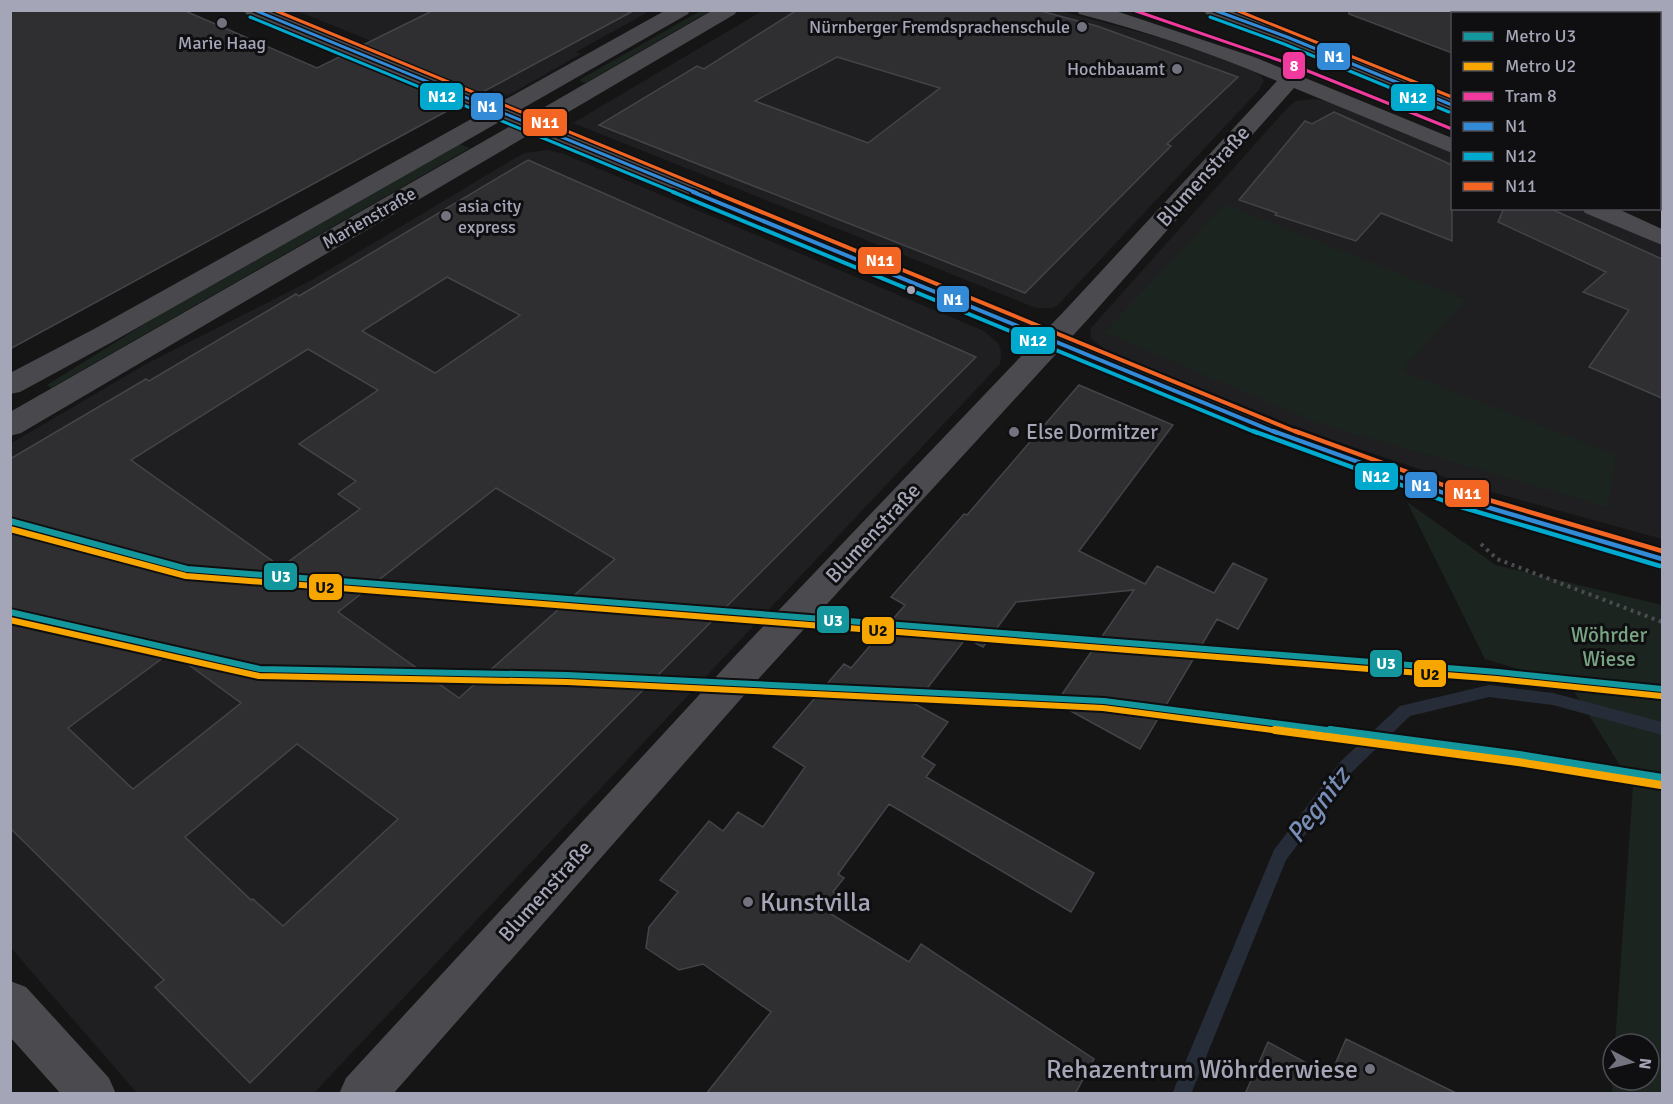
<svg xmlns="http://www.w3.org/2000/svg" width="1673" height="1104" viewBox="0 0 1673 1104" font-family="Signika,sans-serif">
	<rect width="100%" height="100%" fill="#151515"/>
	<!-- built -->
	<path fill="#1f1f21" d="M297,11H650L576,52L581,54L507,96Z
		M762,11H1061L1161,38L1247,67L1261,76L1264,81L1259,90L1058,305L1052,308H1036L573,123Z
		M1314,99L1340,103L1452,151V208L1583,209L1662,244V539L1477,488L1317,435L1105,350L1092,339L1090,335L1091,328L1289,106L1296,101Z
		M548,150L564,154L984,331L999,344L1001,352L1000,364L314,1093H137L11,948L10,444L146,364L312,280L515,158L525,153Z"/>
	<!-- green -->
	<path fill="#1c241f" d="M702,10L710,11L585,83L579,80Z
		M455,142L470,148L51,388L47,385L234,268Z
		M1225,204L1466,300L1402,371L1616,455L1608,507L1320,424L1104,332Z
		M1407,502L1496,565L1662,605V1093L1612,1092L1613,1074V1080H1649V1044H1615L1633,786L1570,685L1485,659Z"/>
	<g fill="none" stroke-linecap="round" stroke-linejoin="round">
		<!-- stream -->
		<path fill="#272d38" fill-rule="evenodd" d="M1489,685L1553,693L1662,722V735L1553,705L1489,697L1410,716L1353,771L1286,860L1191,1094H1172L1274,850L1341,761L1400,706Z"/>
	</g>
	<!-- building -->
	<path fill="#2f2f31" stroke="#434449" stroke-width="1.5" fill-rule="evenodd" d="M10,10H183L317,68L341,56L458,105L10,349Z
		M434,10H635L481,93L363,45Z
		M797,10H1037L1097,26L1238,77L1167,144L1171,146L1025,293L599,125L697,66L704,69ZM837,57L940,88L868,143L755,101Z
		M1349,10H1452V53L1349,14Z
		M1334,112L1452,165V241L1381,213L1356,241L1275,215L1277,213L1239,200L1305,121L1312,124Z
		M528,160L976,357L250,1083L155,987L164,980L10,828V459L146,379L149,381L296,294L299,296ZM447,277L520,315L435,373L362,331ZM308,349L378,390L299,444L356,481L338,494L360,509L281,567L131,460ZM496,488L615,559L459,698L338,612ZM171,652L241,703L133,789L68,728ZM297,744L398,819L283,926L253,899L251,900L185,837Z
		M1504,208H1549L1662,259V398L1589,367L1629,310L1583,292L1606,272L1498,222Z
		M1079,385L1173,425L1079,551L1145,584L1157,566L1214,593L1233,563L1267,579L1238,629L1217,619L1140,749L1056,703L1134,590L1016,602L983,647L966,638L915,704L948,722L922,757L935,765L926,777L1094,873L1071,912L889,804L838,874L844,878L833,892L842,898L831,914L909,962L921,944L1094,1059L1075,1094H706L771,1012L703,964L679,970L646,948L649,927L678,892L660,880L709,821L723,831L738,812L763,827L805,767L773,747L844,664L851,668L905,605L891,597L964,514L967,515Z
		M1346,1039L1458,1094H1245L1268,1042L1330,1076Z"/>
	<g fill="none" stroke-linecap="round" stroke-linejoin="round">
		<!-- path -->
		<path stroke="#4a4b51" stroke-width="4" stroke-dasharray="3 4.5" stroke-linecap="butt" d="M1481,544L1497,559L1662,622"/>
		<!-- street -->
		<path fill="#4a4a4f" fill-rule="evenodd" d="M1077,10H1112L1125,14L1254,57L1452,138V153L1294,88L1089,318L761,676L393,1094H339L346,1078L735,656L1069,306L1277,81C1213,54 1146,31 1079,14Z
			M1471,10H1495L1497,14H1473Z
			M1662,34V47L1660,48V35Z
			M1660,75H1662V88H1660Z
			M1582,208H1616L1662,229V245L1585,213Z
			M10,981L26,987L109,1078L116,1094H61L10,1037Z"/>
		<!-- secondary -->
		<path fill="#48484d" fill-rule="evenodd" d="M244,10H271L499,103L666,10H690L688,14L518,111L529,116L713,10H737L735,14L548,124L1288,426L1473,491L1662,547V571L1452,508L1266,440L532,133L21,433L10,436V412L512,125L501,121L114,341L20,392L10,394V373L94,329L482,113L246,14Z
			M1204,10H1233L1294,33L1452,97V111L1280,41L1206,14Z
			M1660,186H1662V201H1660Z"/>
		<defs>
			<path id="bus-1-far2" d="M254,10L697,193
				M1214,10L1287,37L1452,105"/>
			<path id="bus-1-far1" d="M693,192L1277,433"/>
			<path id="bus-1" d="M1273,431L1463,500L1662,559"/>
			<path id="bus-2-far2" d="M250,17L676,193
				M1210,17L1284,44L1449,112"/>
			<path id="bus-2-far1" d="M673,192L1257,433"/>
			<path id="bus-2" d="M1253,431L1461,507L1660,566"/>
			<path id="bus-3-far2" d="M274,10L717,193
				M1236,10L1452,97"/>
			<path id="bus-3-far1" d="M713,192L1299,433"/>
			<path id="bus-3" d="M1295,431L1465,493L1662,551"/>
		</defs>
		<!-- bus-1-far2 casing -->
		<use href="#bus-1-far2" stroke="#0f0f11" stroke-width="6"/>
		<!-- bus-1-far1 casing -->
		<use href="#bus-1-far1" stroke="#0f0f11" stroke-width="8"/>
		<!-- bus-1 casing -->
		<use href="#bus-1" stroke="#0f0f11" stroke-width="9"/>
		<!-- bus-2-far2 casing -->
		<use href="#bus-2-far2" stroke="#0f0f11" stroke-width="6"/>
		<!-- bus-2-far1 casing -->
		<use href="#bus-2-far1" stroke="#0f0f11" stroke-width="8"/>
		<!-- bus-2 casing -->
		<use href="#bus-2" stroke="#0f0f11" stroke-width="9"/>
		<!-- bus-3-far2 casing -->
		<use href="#bus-3-far2" stroke="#0f0f11" stroke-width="6"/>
		<!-- bus-3-far1 casing -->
		<use href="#bus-3-far1" stroke="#0f0f11" stroke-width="8"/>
		<!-- bus-3 casing -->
		<use href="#bus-3" stroke="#0f0f11" stroke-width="9"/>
		<!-- bus-1-far2 -->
		<use href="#bus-1-far2" stroke="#338bd7" stroke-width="3"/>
		<!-- bus-1-far1 -->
		<use href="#bus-1-far1" stroke="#338bd7" stroke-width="4"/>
		<!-- bus-1 -->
		<use href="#bus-1" stroke="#338bd7" stroke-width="4.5"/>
		<!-- bus-2-far2 -->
		<use href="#bus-2-far2" stroke="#00a9ce" stroke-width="3"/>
		<!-- bus-2-far1 -->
		<use href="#bus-2-far1" stroke="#00a9ce" stroke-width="4"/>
		<!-- bus-2 -->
		<use href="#bus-2" stroke="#00a9ce" stroke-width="4.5"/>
		<!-- bus-3-far2 -->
		<use href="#bus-3-far2" stroke="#f26522" stroke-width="3"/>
		<!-- bus-3-far1 -->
		<use href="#bus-3-far1" stroke="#f26522" stroke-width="4"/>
		<!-- bus-3 -->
		<use href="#bus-3" stroke="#f26522" stroke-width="4.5"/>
		<defs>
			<path id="tram-1" d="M1133,10L1293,65L1452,129"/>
		</defs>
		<!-- tram-1 casing -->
		<use href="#tram-1" stroke="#0f0f11" stroke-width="6"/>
		<!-- tram-1 -->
		<use href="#tram-1" stroke="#f13a9d" stroke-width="3"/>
		<defs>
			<path id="metro-1-far1" d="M10,521L187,569L1498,672L1662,689
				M10,612L260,669L567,675L1104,701L1342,732"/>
			<path id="metro-1" d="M1330,730L1519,755L1662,778"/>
			<path id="metro-2-far1" d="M10,529L186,576L1497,679L1661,696
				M10,620L259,676L567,682L1103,708L1287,732"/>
			<path id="metro-2" d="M1275,730L1518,762L1661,785"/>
		</defs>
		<!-- metro-1-far1 casing -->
		<use href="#metro-1-far1" stroke="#0f0f11" stroke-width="10"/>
		<!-- metro-1 casing -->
		<use href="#metro-1" stroke="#0f0f11" stroke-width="12"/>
		<!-- metro-2-far1 casing -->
		<use href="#metro-2-far1" stroke="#0f0f11" stroke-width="10"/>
		<!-- metro-2 casing -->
		<use href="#metro-2" stroke="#0f0f11" stroke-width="12"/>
		<!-- metro-1-far1 -->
		<use href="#metro-1-far1" stroke="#13979c" stroke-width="6"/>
		<!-- metro-1 -->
		<use href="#metro-1" stroke="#13979c" stroke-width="8"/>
		<!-- metro-2-far1 -->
		<use href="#metro-2-far1" stroke="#f7a600" stroke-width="6"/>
		<!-- metro-2 -->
		<use href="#metro-2" stroke="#f7a600" stroke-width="8"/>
	</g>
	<!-- markers -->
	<g fill="#72737e" stroke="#0f0f11" stroke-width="2">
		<circle cx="222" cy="23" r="6"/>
		<circle cx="1082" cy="27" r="6"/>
		<circle cx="1177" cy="69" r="6"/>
		<circle cx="446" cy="216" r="6"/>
		<circle cx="1014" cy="432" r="6"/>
		<circle cx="748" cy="902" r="6"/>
		<circle cx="1370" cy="1069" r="6"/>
	</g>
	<circle fill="#a4a6b7" stroke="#0f0f11" stroke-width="2" cx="911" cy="290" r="5"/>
	<g text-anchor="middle" stroke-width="6" stroke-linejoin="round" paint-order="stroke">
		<!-- far-poi labels -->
		<g font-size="18" fill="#a4a6b7" stroke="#0f0f11" text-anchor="end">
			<text x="1070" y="33">Nürnberger Fremdsprachenschule</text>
			<text x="222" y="49" text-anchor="middle">Marie Haag</text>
			<text x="1165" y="75">Hochbauamt</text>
			<text x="458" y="212" text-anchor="start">asia city<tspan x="458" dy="21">express</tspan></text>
		</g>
		<!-- far-street labels -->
		<g font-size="18" fill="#a4a6b7" stroke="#0f0f11">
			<text transform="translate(369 218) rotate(-30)" y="6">Marienstraße</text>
		</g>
		<!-- street labels -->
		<g font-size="21" fill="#a4a6b7" stroke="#0f0f11">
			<text transform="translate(1203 176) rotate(-48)" y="7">Blumenstraße</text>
			<text transform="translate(873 533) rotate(-47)" y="7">Blumenstraße</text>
			<text transform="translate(545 891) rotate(-48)" y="7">Blumenstraße</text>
		</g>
		<!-- poi labels -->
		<g font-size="21" fill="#a4a6b7" stroke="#0f0f11" text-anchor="start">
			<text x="1026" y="439">Else Dormitzer</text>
		</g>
		<!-- park labels -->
		<g font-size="21" fill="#79a483" stroke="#0f0f11">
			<text x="1609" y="642">Wöhrder<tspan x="1609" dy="24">Wiese</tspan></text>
		</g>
		<!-- near-poi labels -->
		<g font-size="26" fill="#a4a6b7" stroke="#0f0f11" text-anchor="start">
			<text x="760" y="911">Kunstvilla</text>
			<text x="1358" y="1078" text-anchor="end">Rehazentrum Wöhrderwiese</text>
		</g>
		<!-- near-water labels -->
		<g font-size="27" font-style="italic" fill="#778eb6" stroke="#0f0f11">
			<text transform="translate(1318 805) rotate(-53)" y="9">Pegnitz</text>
		</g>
	</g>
	<g stroke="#0f0f11" stroke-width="2">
		<rect x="1316" y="42" width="35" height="29" rx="6" fill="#338bd7"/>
		<rect x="1282" y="51" width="24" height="29" rx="6" fill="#f13a9d"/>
		<rect x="419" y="82" width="45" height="29" rx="6" fill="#00a9ce"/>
		<rect x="1390" y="83" width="46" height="29" rx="6" fill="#00a9ce"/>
		<rect x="470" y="92" width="34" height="29" rx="6" fill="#338bd7"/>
		<rect x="522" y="108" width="46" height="29" rx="6" fill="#f26522"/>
		<rect x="857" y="246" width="45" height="29" rx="6" fill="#f26522"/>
		<rect x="936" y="285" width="34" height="28" rx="6" fill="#338bd7"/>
		<rect x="1010" y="326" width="46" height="29" rx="6" fill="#00a9ce"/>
		<rect x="1354" y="462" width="45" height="29" rx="6" fill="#00a9ce"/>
		<rect x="1404" y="471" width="34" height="28" rx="6" fill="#338bd7"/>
		<rect x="1444" y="479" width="46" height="29" rx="6" fill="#f26522"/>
		<rect x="263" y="562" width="35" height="29" rx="6" fill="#13979c"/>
		<rect x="308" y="573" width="35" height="28" rx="6" fill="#f7a600"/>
		<rect x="816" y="605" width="34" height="29" rx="6" fill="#13979c"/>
		<rect x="861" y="616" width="34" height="29" rx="6" fill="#f7a600"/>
		<rect x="1369" y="649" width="34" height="29" rx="6" fill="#13979c"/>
		<rect x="1413" y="659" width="34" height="29" rx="6" fill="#f7a600"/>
	</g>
	<g font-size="16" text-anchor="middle" font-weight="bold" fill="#fff">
		<text x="1334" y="62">N1</text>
		<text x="1294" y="71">8</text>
		<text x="442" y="102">N12</text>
		<text x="1413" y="103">N12</text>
		<text x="487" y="112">N1</text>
		<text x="545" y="128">N11</text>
		<text x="880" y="266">N11</text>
		<text x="953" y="305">N1</text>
		<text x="1033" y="346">N12</text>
		<text x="1376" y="482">N12</text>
		<text x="1421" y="491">N1</text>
		<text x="1467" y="499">N11</text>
		<text x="281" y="582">U3</text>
		<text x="833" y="626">U3</text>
		<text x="1386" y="669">U3</text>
	</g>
	<g font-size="16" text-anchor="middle" font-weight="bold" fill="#111">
		<text x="325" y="593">U2</text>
		<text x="878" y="636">U2</text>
		<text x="1430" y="680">U2</text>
	</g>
	<!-- border -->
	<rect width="1673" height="1104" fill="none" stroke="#a4a6b7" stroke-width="24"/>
	<!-- legend -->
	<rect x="1451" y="12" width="210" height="198" fill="#0f0f11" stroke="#4b4b53" stroke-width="1.5"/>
	<rect x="1463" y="32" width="30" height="9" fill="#13979c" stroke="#4b4b53" stroke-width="1.5"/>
	<text x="1505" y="42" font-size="18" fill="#a4a6b7">Metro U3</text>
	<rect x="1463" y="62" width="30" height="9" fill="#f7a600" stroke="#4b4b53" stroke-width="1.5"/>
	<text x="1505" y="72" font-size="18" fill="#a4a6b7">Metro U2</text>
	<rect x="1463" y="92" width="30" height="9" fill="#f13a9d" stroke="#4b4b53" stroke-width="1.5"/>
	<text x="1505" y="102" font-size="18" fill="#a4a6b7">Tram 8</text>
	<rect x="1463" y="122" width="30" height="9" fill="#338bd7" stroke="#4b4b53" stroke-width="1.5"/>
	<text x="1505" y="132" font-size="18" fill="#a4a6b7">N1</text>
	<rect x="1463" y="152" width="30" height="9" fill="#00a9ce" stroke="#4b4b53" stroke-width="1.5"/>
	<text x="1505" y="162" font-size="18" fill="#a4a6b7">N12</text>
	<rect x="1463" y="182" width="30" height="9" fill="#f26522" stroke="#4b4b53" stroke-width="1.5"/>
	<text x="1505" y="192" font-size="18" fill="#a4a6b7">N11</text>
	<!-- north arrow -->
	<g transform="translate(1631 1062) rotate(97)"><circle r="28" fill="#0f0f11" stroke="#4b4b53" stroke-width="1.5"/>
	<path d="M0-4.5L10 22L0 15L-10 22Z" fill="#72737e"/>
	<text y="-9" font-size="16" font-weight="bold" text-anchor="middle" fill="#a4a6b7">N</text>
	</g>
</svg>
